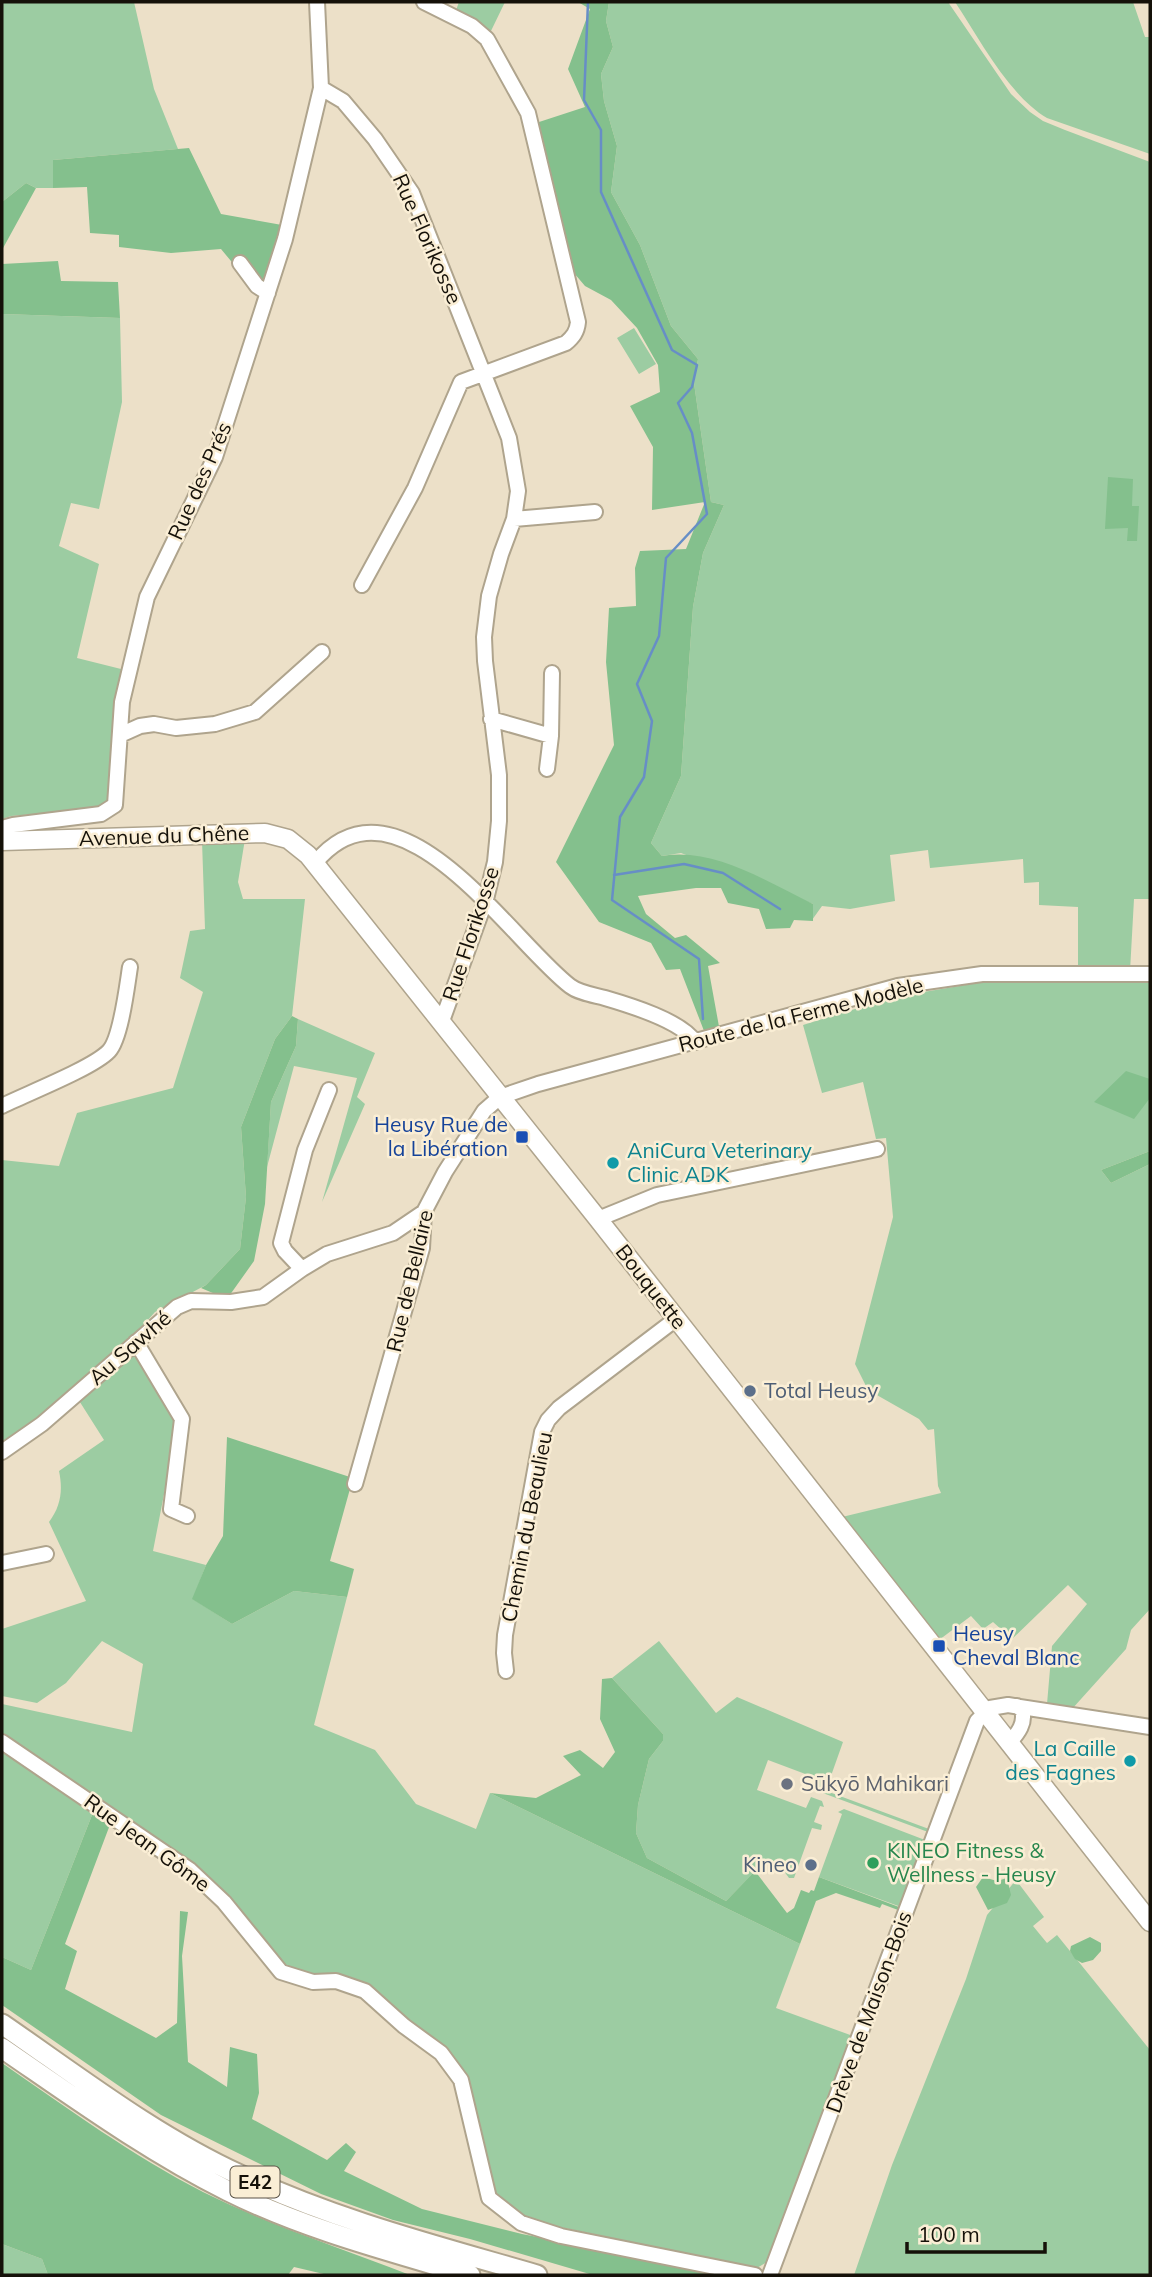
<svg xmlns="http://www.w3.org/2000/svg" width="1152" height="2277" viewBox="0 0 1152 2277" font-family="Mulish,sans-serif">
	<rect width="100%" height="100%" fill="#ece0c8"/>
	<!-- green -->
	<path fill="#9ccca2" d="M2,2H134L154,89L178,149L53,160V188H36L26,183L2,202Z
		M459,2H505L490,33L455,13Z
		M609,2H948L1011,94L1030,112L1043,121L1065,130L1150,162V899H1134L1130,971L1078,970V907L1039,905V882L1024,883L1023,859L930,868L928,850L890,855L895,901L850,909L822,906L812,920L813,904L681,853L662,856L651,843L681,776L693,607L703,553L724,505L711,502L694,383L698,359L671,326L640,245L611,192L617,146L604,101L601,74L613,47L606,21Z
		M955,2H1133L1145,37H1150V154L1047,118C1009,96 979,38 955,2Z
		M2,314L120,318L122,402L99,509L71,503L59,546L99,564L77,658L121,669L110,798L96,809L11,816L2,819Z
		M634,328L656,364L639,374L617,338Z
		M245,839L238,882L243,899H305L292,1016L275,1039L241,1127L246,1197L240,1249L206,1285L155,1312L123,1348L43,1421L2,1448V1160L59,1166L77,1113L173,1088L203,992L180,978L190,931L205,929L202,841Z
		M983,982L1150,983V1151L1101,1170L1111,1183L1150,1164V1609L1131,1630L1126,1649L1072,1709L1047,1704L1052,1646L1087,1604L1068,1585L1012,1639L993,1622L983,1629L971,1616L939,1640L842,1517L941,1493L938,1486L934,1429L928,1430L919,1419L868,1390L855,1364L893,1217L886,1138L876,1139L863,1082L822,1093L803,1025L894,997Z
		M298,1019L375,1053L357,1097L365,1104L322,1202L357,1078L294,1066L267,1167L271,1102L296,1046Z
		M128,1356L140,1358L178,1422L153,1551L206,1565L193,1599L232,1624L294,1591L347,1597L314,1725L375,1750L416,1804L476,1829L490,1793L800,1944L776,2008L853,2036L767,2262L757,2268L545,2224L514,2213L495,2191L483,2155L465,2079L365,1988L311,1977L288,1969L209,1878L2,1737V1704L132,1732L143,1664L102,1641L66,1683L37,1703L2,1696V1629L86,1601L49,1522C61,1506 63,1490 59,1471L104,1440L78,1399Z
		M659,1641L716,1713L737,1697L843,1742L832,1773L829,1792L929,1829L928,1832L812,1789L816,1778L768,1760L757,1790L806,1808L811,1797L822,1801L824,1807L820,1806L814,1822L822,1825L821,1830L812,1828L794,1878H789L778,1863L767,1859L726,1901L647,1858L636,1833L638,1805L649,1759L663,1741V1734L612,1678Z
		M2,1747L94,1810L31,1970L2,1957Z
		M844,1809L925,1840L901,1907L819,1877L842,1814L838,1812Z
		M1016,1880L1044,1917L1033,1926L1047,1943L1057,1935L1150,2050V2275H854L892,2165L966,1979L987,1915Z
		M2,2244L42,2259L48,2275H2Z"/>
	<!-- forest -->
	<path fill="#84c08d" d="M578,2H609L606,21L613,47L601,74L604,101L617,146L611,192L640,245L671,326L698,359L694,383L711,502L724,505L703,553L693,607L681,776L651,843L662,856C714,847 767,882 813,904V921L794,920L790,928L766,929L759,909L728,903L721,888H696L638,896L646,914L675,938L686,935L720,963L708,966L720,1032L706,1036L680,969L666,970L651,943L599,922L556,862L614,745L606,662L609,608L636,606L635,568L640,551L686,549L705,502L652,510L653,447L630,406L660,392L658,365L637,328L611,300L585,286L574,273L567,253L536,123L585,107L568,69L590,9Z
		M189,148L221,214L282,225L260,296L221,249L171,253L119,247V235L90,233L87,187L53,188V160Z
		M26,183L36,188L2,250V202Z
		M58,261L61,281L118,282L120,318L2,314V264Z
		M1108,477L1133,479L1132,506H1139L1137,541H1127L1128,528L1105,529Z
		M292,1016L298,1019L296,1046L271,1102L265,1204L254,1261L227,1299L201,1288L206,1285L240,1249L246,1197L241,1127L275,1039Z
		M1126,1071L1150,1079V1098L1134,1119L1094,1102Z
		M1150,1151V1164L1111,1183L1101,1170Z
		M227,1437L353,1478L330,1561L354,1569L347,1597L294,1591L232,1624L192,1599L206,1565L223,1536Z
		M612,1678L663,1734V1741L649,1759L638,1805L636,1833L647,1858L726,1901L755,1871L787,1913L794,1908L801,1890L809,1893L811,1890L814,1891L819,1877L899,1907L898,1910L882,1904L880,1908L836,1893L816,1901L800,1944L490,1793L536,1798L581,1775L563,1756L580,1750L603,1768L615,1752L600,1719L602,1679Z
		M94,1810L111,1822L65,1944L77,1951L65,1989L156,2038L177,2023L180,1911L188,1912L182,1956L188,2062L227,2087L230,2047L257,2054L259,2093L252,2119L327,2160L346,2143L356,2152L344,2171L422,2209L522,2234L732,2275H593L470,2239L393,2220L321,2194L161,2115L2,2005V1957L31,1970Z
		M983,1877L997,1881L1007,1878L1011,1895L1007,1903L988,1910L976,1887Z
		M1090,1937L1101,1943V1951L1093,1960L1082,1963L1075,1959L1070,1951L1071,1946Z
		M2,2063C67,2108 133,2156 203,2192C270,2225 341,2248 410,2275H328L294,2267L288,2275H48L42,2259L2,2244Z"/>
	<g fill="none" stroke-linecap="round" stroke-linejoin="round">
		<!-- stream -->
		<path stroke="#678ec6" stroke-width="2.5" d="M588,2L584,100L601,130V192L672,350L697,365L692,387L678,403L692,433L707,514L666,558L659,636L637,684L652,721L644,777L620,817L612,900L699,959L703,1019
			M614,875L684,864L723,873L780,909"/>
		<defs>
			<path id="minor" d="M321,88L343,101L375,139L412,193L509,438L518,491L514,519L501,554L489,596L484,637L485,661L499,775V821L495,862L486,899L442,1021
				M240,263L257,286L268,293
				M514,519L595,512
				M362,585L415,488L461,382L566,343C573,337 577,332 578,322L528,113L487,39L472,26L424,2
				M491,719L551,736
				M120,735L140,726L154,724L176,728L215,724L255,712L322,652
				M547,769L551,736L552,673
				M2,828L13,825L101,814L115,805L122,702L147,597L215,457L285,239L321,88L317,2
				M316,862C398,764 511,941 570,986C579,993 594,995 605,998C629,1005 682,1021 695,1042
				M2,1106C26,1094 93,1068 109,1051C121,1038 127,986 130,967
				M598,1219L657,1195L877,1149
				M302,1269L285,1251L281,1243L305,1150L329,1090
				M136,1342L182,1419L171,1509L187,1516
				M2,1452L42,1424L177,1307L191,1301L231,1302L263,1297L302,1269L327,1254L393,1233L424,1212
				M355,1484L422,1248L424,1212L445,1172L484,1111L500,1097L538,1084L898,986L982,974H1150
				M2,1563L46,1554
				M506,1671L504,1653L505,1635L542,1432L548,1420L559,1408L676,1319
				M2,1742L190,1870L224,1902L281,1972L313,1982L336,1981L365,1991L404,2026L441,2053L461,2080L489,2198L521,2223L561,2236L755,2275
				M1010,1742C1018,1733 1026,1723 1022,1710L1017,1706
				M770,2275L977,1721L990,1708L1008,1705L1150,1727"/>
			<path id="major" d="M2,841L265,833L288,839L308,855L598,1219L1150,1922"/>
			<path id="highway" d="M2,2024C79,2077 155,2136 240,2175C335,2220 437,2246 537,2275
				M2,2048C75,2098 148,2151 228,2191C304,2229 389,2251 470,2275"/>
		</defs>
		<!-- minor casing -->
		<use href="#minor" stroke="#afa48d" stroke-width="18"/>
		<!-- major casing -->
		<use href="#major" stroke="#afa48d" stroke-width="21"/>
		<!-- highway casing -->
		<use href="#highway" stroke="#afa48d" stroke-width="23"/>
		<!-- minor -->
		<use href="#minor" stroke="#fff" stroke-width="14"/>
		<!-- major -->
		<use href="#major" stroke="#fff" stroke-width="18"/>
		<!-- highway -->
		<use href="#highway" stroke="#fff" stroke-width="19"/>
	</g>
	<!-- markers -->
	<g fill="#1a4fb4" stroke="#faeed5" stroke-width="2.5">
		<rect x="515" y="1130" width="14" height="14" rx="3.5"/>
		<rect x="932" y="1639" width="14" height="14" rx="3.5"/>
	</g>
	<g fill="#0f9aa8" stroke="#faeed5" stroke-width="2.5">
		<circle cx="613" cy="1163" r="7"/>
		<circle cx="1130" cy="1761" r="7"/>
	</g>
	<g fill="#5c6f8a" stroke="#faeed5" stroke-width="2.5">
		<circle cx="750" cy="1391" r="7"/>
		<circle cx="811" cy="1865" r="7"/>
	</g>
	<circle fill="#6b7280" stroke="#faeed5" stroke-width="2.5" cx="787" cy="1784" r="7"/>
	<circle fill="#2e9e5b" stroke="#faeed5" stroke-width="2.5" cx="873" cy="1863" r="7"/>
	<g text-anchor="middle" stroke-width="5" stroke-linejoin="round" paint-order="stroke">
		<!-- shield labels -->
		<rect fill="#faeed5" stroke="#5a5346" stroke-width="2" x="230.5" y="2166.5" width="49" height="31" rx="5"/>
		<g font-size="19" font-weight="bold" fill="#151109">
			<text x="255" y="2189">E42</text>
		</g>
		<!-- street labels -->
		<g font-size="21" fill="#151109" stroke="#faeed5">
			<text transform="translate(427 239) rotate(66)" y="7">Rue Florikosse</text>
			<text transform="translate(200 481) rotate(-66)" y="7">Rue des Prés</text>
			<text transform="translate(164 836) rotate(-2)" y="7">Avenue du Chêne</text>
			<text transform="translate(471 934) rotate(-72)" y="7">Rue Florikosse</text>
			<text transform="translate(801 1015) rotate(-14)" y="7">Route de la Ferme Modèle</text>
			<text transform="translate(410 1281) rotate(-77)" y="7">Rue de Bellaire</text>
			<text transform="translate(651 1287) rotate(52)" y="7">Bouquette</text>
			<text transform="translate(130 1348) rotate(-41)" y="7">Au Sawhé</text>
			<text transform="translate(527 1527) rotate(-79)" y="7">Chemin du Beaulieu</text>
			<text transform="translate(147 1843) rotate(36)" y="7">Rue Jean Gôme</text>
			<text transform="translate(869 2012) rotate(-70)" y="7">Drève de Maison-Bois</text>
		</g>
		<!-- transit labels -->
		<g font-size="21" fill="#164399" stroke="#faeed5" text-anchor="end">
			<text x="508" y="1132">Heusy Rue de<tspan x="508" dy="24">la Libération</tspan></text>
			<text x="953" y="1641" text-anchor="start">Heusy<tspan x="953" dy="24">Cheval Blanc</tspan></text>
		</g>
		<!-- culture labels -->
		<g font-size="21" fill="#0d838f" stroke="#faeed5" text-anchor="start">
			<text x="627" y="1158">AniCura Veterinary<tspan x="627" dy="24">Clinic ADK</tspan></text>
			<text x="1116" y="1756" text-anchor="end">La Caille<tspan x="1116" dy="24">des Fagnes</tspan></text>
		</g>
		<!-- service labels -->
		<g font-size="21" fill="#4e5e75" stroke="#faeed5" text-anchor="start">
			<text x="764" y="1398">Total Heusy</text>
			<text x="797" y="1872" text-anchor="end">Kineo</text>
		</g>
		<!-- worship labels -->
		<g font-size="21" fill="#5b616d" stroke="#faeed5" text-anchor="start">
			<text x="801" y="1791">Sūkyō Mahikari</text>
		</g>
		<!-- leisure labels -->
		<g font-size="21" fill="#27864d" stroke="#faeed5" text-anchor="start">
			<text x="887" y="1858">KINEO Fitness &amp;<tspan x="887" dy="24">Wellness - Heusy</tspan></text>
		</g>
	</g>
	<!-- border -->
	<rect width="1152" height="2277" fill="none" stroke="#151109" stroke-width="7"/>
	<!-- scale -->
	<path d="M907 2242v10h138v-10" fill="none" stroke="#151109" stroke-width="3.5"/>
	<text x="918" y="2242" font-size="21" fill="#151109" stroke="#faeed5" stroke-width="5" paint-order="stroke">100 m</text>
</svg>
